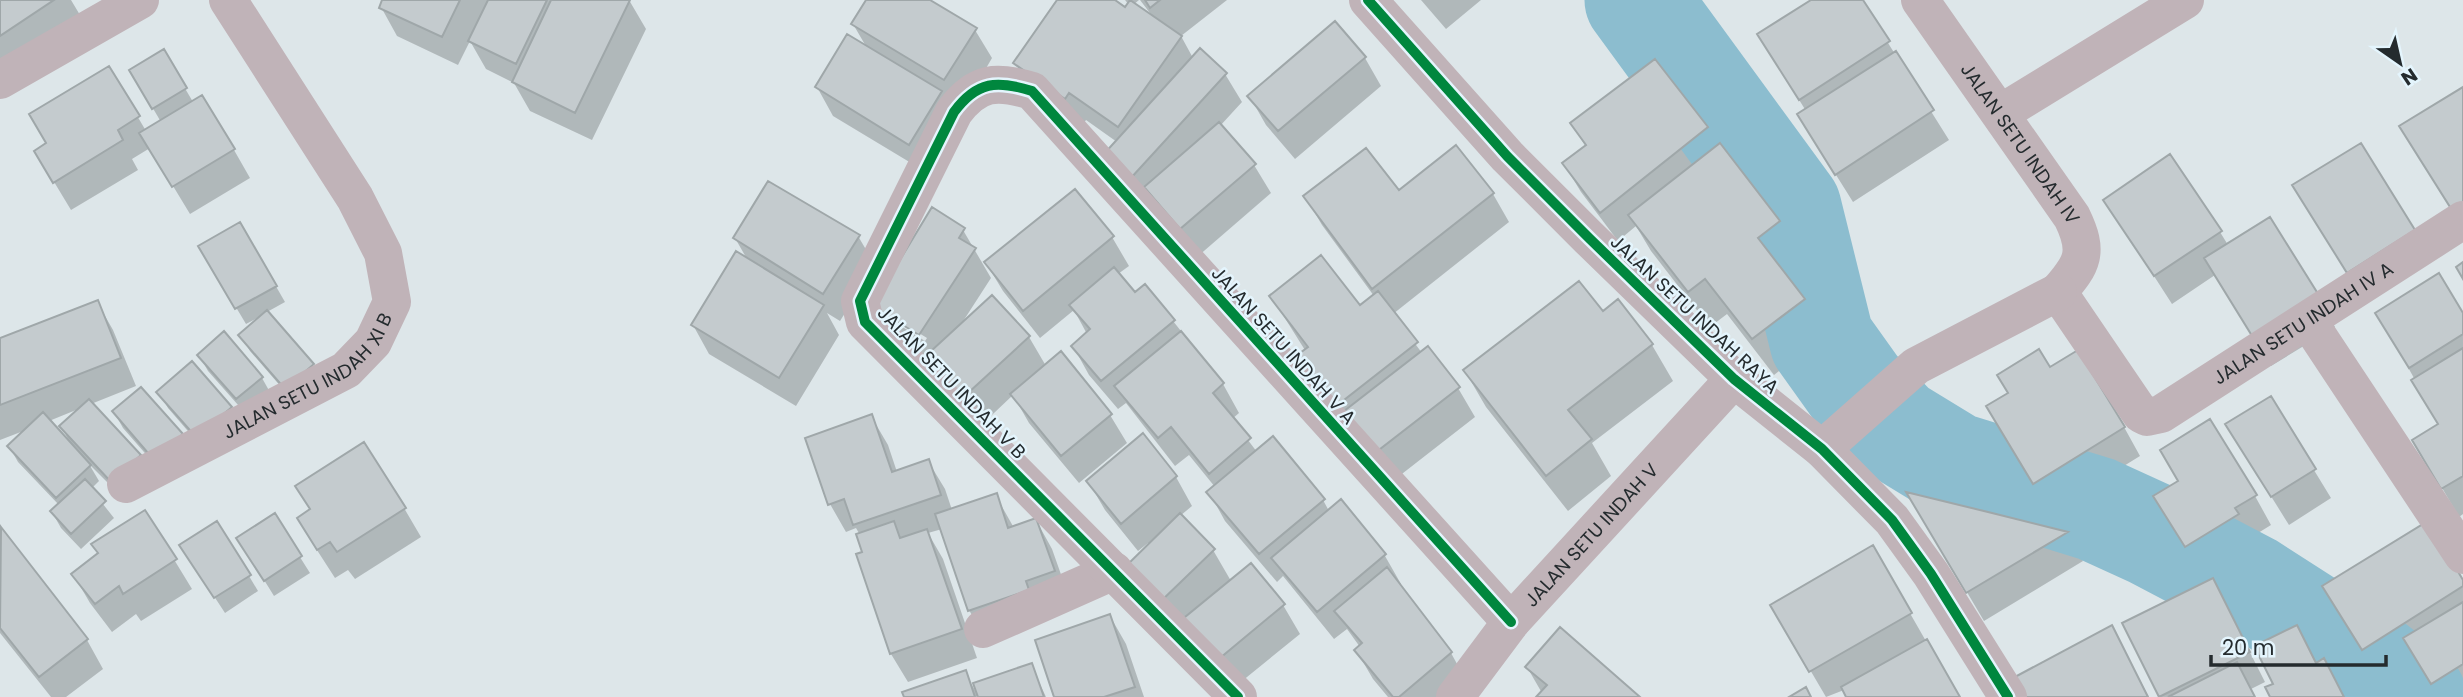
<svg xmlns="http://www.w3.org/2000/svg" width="2463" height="697" viewBox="0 0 2463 697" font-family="Poppins,sans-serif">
	<rect width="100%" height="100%" fill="#dde6e9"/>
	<!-- shadow -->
	<path fill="#0003" fill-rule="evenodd" d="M0,0H71L83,20L0,75Z
		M384,0H629L646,29L592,140L530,111L514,83L486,69L470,41L458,65L397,36L381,7Z
		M869,0H927L975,30L992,58L926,172L833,116L817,87L867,48L853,24Z
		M1059,0H1112L1126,9L1129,5L1125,0H1139L1133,5L1153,17L1140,0H1227L1181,36L1193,58L1225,74L1242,102L1220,126L1254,165L1271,193L1197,257L1147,206L1117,142L1086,120L1082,126L1032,92L1015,63Z
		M1421,0H1481L1446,29Z
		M1814,0H1861L1949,140L1853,202L1816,143L1806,111L1759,35Z
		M163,51L193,102L234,150L250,178L190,214L150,148L132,159L138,170L71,210L36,152L48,144L109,68L146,131L161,122L131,71Z
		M1365,58L1381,86L1295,159L1266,125L1250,97Z
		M1572,124L1706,128L1717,147L1719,146L1779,222L1800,258L1781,271L1803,300L1824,336L1774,375L1727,314L1710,327L1651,251L1636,226L1618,241L1581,192L1564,164L1586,147Z
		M1399,192L1493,194L1509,222L1393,314L1422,353L1458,388L1475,417L1389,484L1271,296L1360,308L1374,296L1322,225L1305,196Z
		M2105,200L2220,232L2228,245L2319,298L2335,327L2271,366L2215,275L2172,304Z
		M240,224L285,302L267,312L312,365L321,380L295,403L250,351L241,336L261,316L246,324L200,247Z
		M963,230L991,278L960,326L1029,337L1046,366L1110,415L1127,443L1079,483L1029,423L1013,395L974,432L891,335L874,306ZM896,319L927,338L925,341L896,323Z
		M858,236L875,265L840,321L827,313L839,335L796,406L709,354L693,325L747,259L735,238Z
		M1112,237L1129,266L1118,274L1134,295L1173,321L1223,384L1239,413L1232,419L1257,452L1323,500L1329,511L1341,502L1385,556L1401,584L1399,586L1451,653L1467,682L1449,697H1388L1373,679L1356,650L1360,647L1347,629L1334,639L1283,576L1277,582L1225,521L1209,492L1215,487L1189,455L1175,466L1126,403L1118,409L1089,375L1073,346L1087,334L1074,310L1040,338L1003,291L986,263Z
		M1618,301L1652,345L1673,381L1592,443L1611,476L1568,511L1486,407L1465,371L1603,314Z
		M97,302L113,330L136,386L91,404L121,496L89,464L99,481L91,489L114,518L81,549L61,528L52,512L59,505L18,462L9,446L26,430L0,440V340ZM81,408L62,426L70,444L49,421Z
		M2463,316V514L2459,517L2431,469L2440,425L2394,342Z
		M199,355L262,378L271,394L246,414L208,371Z
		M2049,369L2124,427L2140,456L2051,511L2005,435Z
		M159,392L240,424L206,452L168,408Z
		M2270,398L2331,498L2289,525L2244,453Z
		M114,412L191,451L164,475L123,428Z
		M871,416L888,445L897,472L928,461L945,489L952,510L996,496L1014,528L1036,520L1052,549L1070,600L986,639L969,610L942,529L928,533L943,559L977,658L908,682L891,654L860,535L856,528L846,532L830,504Z
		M1142,436L1176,477L1192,506L1180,516L1213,550L1231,581L1283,605L1300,634L1231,690L1143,597L1150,545L1148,543L1138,551L1105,510L1088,481Z
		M297,487L404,508L421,537L355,579L348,570L335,578L315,547L311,511Z
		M1909,494L2067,533L2083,561L1984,621Z
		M2255,496L2271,525L2250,538L2254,543L2203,574L2172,525Z
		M145,512L192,589L141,621L136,614L112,632L90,603L73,574Z
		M274,516L310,573L274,596L248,554Z
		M0,529L87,640L103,669L66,697H51L0,633Z
		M1872,547L1958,697H1848L1844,690L1826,697L1772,605Z
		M191,561L249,576L258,591L225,613Z
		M2463,583V697H2440L2415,655L2380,677L2341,615Z
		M2228,609L2265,682L2251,689L2255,697H2161L2124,624Z
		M1110,616L1126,644L1144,697H1056Z
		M2112,627L2149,697H2025Z
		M1031,665L1046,697H906L965,673L976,692Z
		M1527,667L1637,697H1538L1542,693Z"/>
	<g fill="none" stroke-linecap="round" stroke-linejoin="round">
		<!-- river -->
		<path stroke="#8cbdcf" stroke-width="105" d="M1637,0L1789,208L1822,341L1857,390L1895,429L1954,465L2096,509L2153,535L2250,586L2373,665L2414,697"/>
	</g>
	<!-- building -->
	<path fill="#c4cbce" stroke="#9fa7a9" stroke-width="2" d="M0,0H54L0,36Z
		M382,0H460L442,37L379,8Z
		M488,0H547L516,64L468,41Z
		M551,0H630L575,113L512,82Z
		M866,0H930L977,28L944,80L851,24Z
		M1057,0H1115L1125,7L1130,0L1182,36L1118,127L1069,93L1065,99L1013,63Z
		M1145,0H1160L1150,8Z
		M1811,0H1863L1890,41L1799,100L1757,34Z
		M1335,21L1366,57L1278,131L1247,96Z
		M847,34L942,91L909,145L815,87Z
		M1200,48L1227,73L1130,179L1103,155Z
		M164,49L187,88L152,109L129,70Z
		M1896,51L1934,110L1835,175L1797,114Z
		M1655,59L1708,127L1600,213L1562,163L1586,145L1570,123Z
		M109,66L140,116L118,130L123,140L53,183L34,151L46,143L29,114Z
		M2463,87V214L2457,218L2399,126Z
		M202,95L235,149L172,187L139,133Z
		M1219,122L1256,164L1180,229L1144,187Z
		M1720,143L1780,221L1758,238L1805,299L1752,339L1705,279L1688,292L1628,215Z
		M2361,143L2415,230L2347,273L2292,185Z
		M1456,145L1494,193L1372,289L1303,196L1366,148L1399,190Z
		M2170,154L2222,231L2154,276L2103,200Z
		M768,181L860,235L823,294L733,238Z
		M1075,189L1114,236L1023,311L984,262Z
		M932,207L965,228L959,238L976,248L919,335L872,306Z
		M2270,217L2320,297L2254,339L2204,258Z
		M240,222L277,286L235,309L198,246Z
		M736,251L824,305L779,378L691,325Z
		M1321,255L1360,305L1378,291L1418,342L1335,407L1296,356L1308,347L1269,296Z
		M2463,262V279L2456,267Z
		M1114,267L1135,292L1145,284L1175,320L1101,381L1071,346L1090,329L1069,305Z
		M2439,273L2463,313V334L2409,368L2375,313Z
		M1579,281L1603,311L1618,299L1653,344L1568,410L1592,439L1546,476L1463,370Z
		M992,295L1030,336L956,404L918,363Z
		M98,300L121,358L0,405V338Z
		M267,310L314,364L285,389L238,335Z
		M224,331L263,377L236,399L197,355Z
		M1181,331L1224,383L1213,393L1251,438L1209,474L1171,427L1158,438L1114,386Z
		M1428,346L1460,387L1371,456L1339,415Z
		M2463,348V476L2441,489L2412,440L2438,424L2411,380Z
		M2039,349L2050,367L2078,350L2125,427L2033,484L1986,406L2008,393L1997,375Z
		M1061,351L1112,414L1061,456L1010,394Z
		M192,361L232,407L196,437L156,392Z
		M141,387L183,434L154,460L112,411Z
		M2271,396L2316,469L2271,497L2225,424Z
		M89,399L141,455L111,482L59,426Z
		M43,412L91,465L56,498L7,446Z
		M872,414L892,472L929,459L941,495L853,525L844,499L828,505L805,438Z
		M2210,419L2257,495L2235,508L2239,514L2185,547L2153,496L2178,481L2160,450Z
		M1143,433L1177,476L1121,524L1086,481Z
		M1273,436L1325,499L1259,554L1206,492Z
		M364,442L406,508L337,552L330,542L317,550L297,518L310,509L295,486Z
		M85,479L106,501L71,534L50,511Z
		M1906,492L1988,512L2068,532L1966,593Z
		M997,493L1008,528L1036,518L1055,571L1026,581L1029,590L968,611L935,514Z
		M1341,499L1386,554L1317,612L1271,558Z
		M145,510L177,559L123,594L119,586L95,604L71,574L98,553L91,544Z
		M275,513L302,556L264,581L236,538Z
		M1180,513L1215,549L1159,603L1124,568Z
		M217,521L251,575L214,598L179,545Z
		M894,521L900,538L927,529L962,629L890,654L856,554L862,552L856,534Z
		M2428,521L2463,580V586L2362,650L2322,586Z
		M1,527L88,639L39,677L0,628Z
		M1873,545L1912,613L1809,672L1770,605Z
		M1251,563L1285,604L1214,663L1179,622Z
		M1387,567L1452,652L1399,697H1393L1354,650L1362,643L1334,611Z
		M2213,578L2250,652L2159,697L2122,623Z
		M2463,602V664L2431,684L2403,638Z
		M1110,614L1135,687L1104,697H1054L1035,640Z
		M2112,625L2148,697H2023L2013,678Z
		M2297,625L2316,663L2324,658L2344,697H2270L2265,687L2273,684L2254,646Z
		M1560,627L1640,697H1536L1547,685L1525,667Z
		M1927,639L1960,697H1846L1841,687Z
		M2237,662L2255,697H2168Z
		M1032,663L1044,697H978L973,683Z
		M966,670L975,697H904L902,692Z
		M1806,687L1811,697H1789Z"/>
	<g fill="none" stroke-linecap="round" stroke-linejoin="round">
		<!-- minor -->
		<g stroke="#c0b3b8" stroke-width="38">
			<path d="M1368,0L1507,156L1589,238L1734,379L1822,449L1892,520L1931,574L2008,697"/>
			<path id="s1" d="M1920,0L2072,217C2089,252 2083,264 2058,292L2141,414L2147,417L2161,414L2463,220"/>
			<path d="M0,80L140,0"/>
			<path d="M2001,113L2185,0"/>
			<path d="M2308,321L2463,555"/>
			<path d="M1822,449L1916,366L2058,292"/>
			<path id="s2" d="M126,484L346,370L373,342L392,302L383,253L355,198L228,0"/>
			<path d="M983,629L1114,571"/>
			<path d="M1238,697L865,322L860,301L954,112C977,81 997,80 1032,91L1511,622"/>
			<path id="s3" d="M1455,697L1511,622L1734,379"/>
		</g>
		<defs>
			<path id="cycleway" d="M1368,0L1507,156L1589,238L1734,379L1822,449L1892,520L1931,574L2008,697
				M1238,697L865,322L860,301L954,112C977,81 997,80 1032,91L1511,622"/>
		</defs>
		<!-- cycleway casing -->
		<use href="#cycleway" stroke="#e4f5fd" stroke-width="15"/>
		<!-- cycleway -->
		<use href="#cycleway" stroke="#00873e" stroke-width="10"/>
	</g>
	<g text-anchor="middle" stroke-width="5" stroke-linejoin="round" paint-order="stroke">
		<!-- street labels -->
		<g font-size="19" fill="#242b2e" stroke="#e4f5fd">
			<text dy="7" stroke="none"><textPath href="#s1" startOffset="175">JALAN SETU INDAH IV</textPath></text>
			<text transform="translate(1695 314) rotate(43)" y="7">JALAN SETU INDAH RAYA</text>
			<text dy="7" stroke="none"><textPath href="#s1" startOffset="686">JALAN SETU INDAH IV A</textPath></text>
			<text transform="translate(1284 345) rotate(48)" y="7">JALAN SETU INDAH V A</text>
			<text dy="7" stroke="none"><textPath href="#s2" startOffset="214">JALAN SETU INDAH XI B</textPath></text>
			<text transform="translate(952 382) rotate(46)" y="7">JALAN SETU INDAH V B</text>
			<text dy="7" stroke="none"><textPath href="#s3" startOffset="212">JALAN SETU INDAH V</textPath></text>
		</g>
	</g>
	<!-- north arrow -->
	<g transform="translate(2400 63) rotate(146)" stroke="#e4f5fd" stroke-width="5" paint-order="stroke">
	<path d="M0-5L12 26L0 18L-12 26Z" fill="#242b2e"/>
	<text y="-10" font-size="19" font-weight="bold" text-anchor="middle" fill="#242b2e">N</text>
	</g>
	<!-- scale -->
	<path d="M2211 655v10h175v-10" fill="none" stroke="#242b2e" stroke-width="3.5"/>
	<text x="2222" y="655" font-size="21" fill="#242b2e" stroke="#e4f5fd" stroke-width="5" paint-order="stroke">20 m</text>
</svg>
